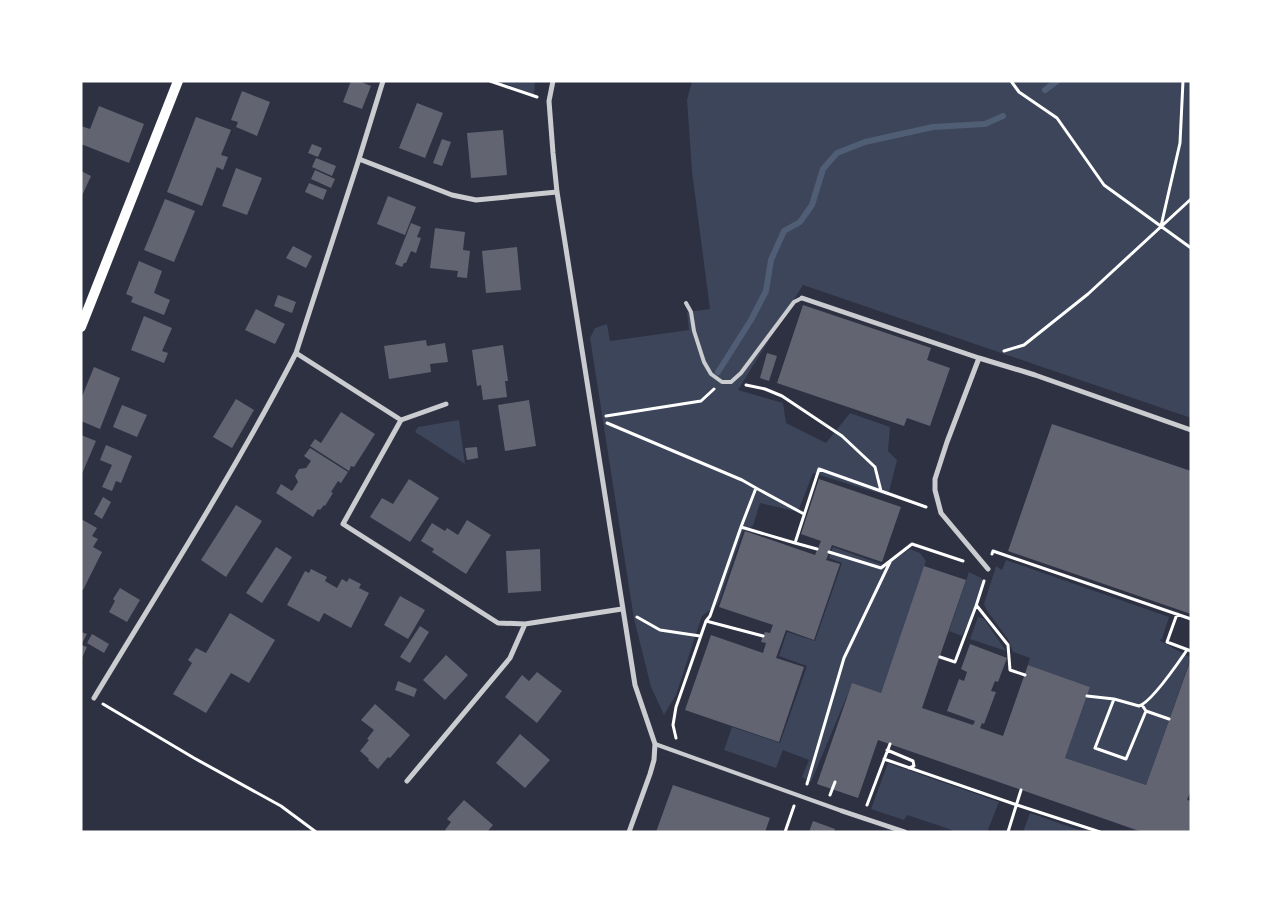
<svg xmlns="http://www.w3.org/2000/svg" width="1272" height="913" viewBox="0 0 1272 913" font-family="Manrope,sans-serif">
	<rect width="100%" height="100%" fill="#2d3142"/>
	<!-- green -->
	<path fill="#3c4559" d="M499,81H535L534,95Z
		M692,81H1191V418L803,285L738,390L783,403L786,423L826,443L850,413L890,427L888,451L897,460L888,496L813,473L798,512L760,503L753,526L743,531L718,604L702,616L676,695L664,715L651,687L634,619L590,338L595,328L607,324L610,341L689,330L687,312L710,309L692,172L687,100Z
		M459,420L465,464L415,432L418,427Z
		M833,547L881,564H887L910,549L920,553L926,561L881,693L852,684L811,782L802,777L809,760L783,750L776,768L724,750L732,727L780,743L807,666L779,656L787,632L815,641L842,563L829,558Z
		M1006,560L1169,617L1162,639L1159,640L1191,658L1146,785L1065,758L1090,687L1028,665L1030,658L1013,652L1008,639L987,611L984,604L996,566L1002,570Z
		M969,572L983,579L969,621L962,636L949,631Z
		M978,617L984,619L1006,651L970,639Z
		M888,763L999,802L987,832H951L952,830L907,815L904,820L871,809Z
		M1030,813L1085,832H1023Z"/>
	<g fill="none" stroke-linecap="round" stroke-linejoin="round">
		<!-- stream -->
		<path stroke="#4f5d75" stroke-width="6" d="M1045,90L1057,81
			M718,372L751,320L766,291L771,260L784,231L800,222L812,205L823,169L837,153L865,142L933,127L985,124L1003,116"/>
	</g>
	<!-- building -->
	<path fill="#626471" d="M351,81H359L371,86L362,109L343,102Z
		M242,91L270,102L257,136L236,127L238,122L231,120Z
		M417,103L443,113L425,158L399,148Z
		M99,106L144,124L129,163L81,144V126L90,129Z
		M196,117L231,130L221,155L228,157L223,170L217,167L202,206L167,192Z
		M503,130L507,175L471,178L467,133Z
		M442,139L451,142L442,166L433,163Z
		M312,144L322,148L318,157L308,153Z
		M316,158L336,166L332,176L312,167Z
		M236,168L262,178L247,215L222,206Z
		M315,170L335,179L331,188L311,179Z
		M81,171L91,176L81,198Z
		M309,183L327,190L323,200L305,192Z
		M388,196L416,207L405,235L377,224Z
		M165,199L195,211L174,262L144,250Z
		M411,223L421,227L417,237L421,238L416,253L411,251L406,263H404L402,267L395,264Z
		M435,228L465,232L463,250L470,251L467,278L457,277L458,271L430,268Z
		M293,246L312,256L306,268L286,258Z
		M517,247L521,290L486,293L482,251Z
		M139,261L162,271L154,293L170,300L164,315L131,302L133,297L126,294Z
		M278,295L296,302L292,313L274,306Z
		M803,305L931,348L927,360L950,368L930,426L907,418L904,426L777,383Z
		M256,309L285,324L275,344L245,330Z
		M144,316L172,328L162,351L168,353L164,363L131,350Z
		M426,340L427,346L445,343L448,362L430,364L431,372L389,379L384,346Z
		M503,345L508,381H505L507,397L483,400L481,385L477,386L472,350Z
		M767,353L777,356L769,381L760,378Z
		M94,367L120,378L100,429L81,421V399Z
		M236,399L254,410L232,448L213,437Z
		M529,400L536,446L505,451L498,405Z
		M122,405L147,415L137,437L113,427Z
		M341,412L375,434L354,467L351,466L349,471L310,446L315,439L321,443Z
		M1052,424L1191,471V614L1008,551Z
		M81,435L96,441L81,476Z
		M106,445L132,456L121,483L116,481L112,491L102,487L112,465L100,460Z
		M477,447L478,458L467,460L465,448Z
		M310,448L348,472L341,483L338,481L331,492L333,493L325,506L324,505L320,510L318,509L313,517L276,493L281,484L292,491L298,482L295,476L299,469L306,468L311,461L304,456Z
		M409,479L439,498L410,542L370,517L382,498L393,504Z
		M819,479L901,507L882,562L832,545L826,560L840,564L814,640L786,630L776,658L804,667L779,742L685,710L711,635L763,653L766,643L761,642L763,636L765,632L770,633L773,625L719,607L745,531L815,555L821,541L801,534Z
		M103,497L111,502L102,519L94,514Z
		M236,505L262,521L226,577L201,560Z
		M81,519L97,528L92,536L98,539L93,547L102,552L83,590L81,589Z
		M467,520L491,535L466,574L432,552L434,549L421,541L432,523L445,531L447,528L458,535Z
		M276,547L292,557L262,603L246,593Z
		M540,549L541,591L508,593L506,551Z
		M924,566L966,580L922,708L973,725L975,721L947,711L959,679L964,681L967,672L961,669L970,644L1007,658L998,682L995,681L991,691L996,692L984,724L982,723L980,728L1003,736L1028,665L1090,687L1065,758L1146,785L1191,659V790L1187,800L1191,801V832H1142L878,740L858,798L817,784L852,683L881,693Z
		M311,569L327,577L325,581L337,588L342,579L347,582L349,578L361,584L359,588L369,593L351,628L324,613L319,622L287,605L305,571L309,573Z
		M120,588L140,600L127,622L109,612L115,601L113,599Z
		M400,596L425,610L408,639L384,625Z
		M230,613L275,640L249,683L231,673L206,713L173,694L192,663L188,660L196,648L206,653Z
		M420,626L429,632L410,663L400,657Z
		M81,632L87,634L81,645L87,647L81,660Z
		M92,634L109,644L104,653L87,643Z
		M446,655L468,675L445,700L423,680Z
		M537,672L562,691L537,723L505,697L522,675L529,681Z
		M398,681L417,689L414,697L395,690Z
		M375,704L410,735L390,758L388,757L378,769L368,760L369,759L360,751L369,740L367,739L374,730L361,720Z
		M520,734L550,760L525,788L496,763Z
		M673,785L770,818L765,832H656Z
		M464,800L493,825L487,832H447L445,830L451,822L447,819Z
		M813,821L835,829L834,832H809Z"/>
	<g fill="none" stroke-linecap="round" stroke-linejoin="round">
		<!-- path -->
		<path stroke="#fff" stroke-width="3" d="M490,81L537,97
			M1011,81L1019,92L1057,118L1104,185L1191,248
			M1161,226L1180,143L1183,81
			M1004,351L1024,345L1088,294L1191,199
			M746,385L765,389L782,396L842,436L875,467L881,491
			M606,416L701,401L714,389
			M607,423L742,480L756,488L741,527
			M756,488L804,514
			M795,543L817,549
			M829,552L881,568L912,544L963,561
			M992,554L993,551L1191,619
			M977,606L1008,645L1010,670L1025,675
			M1177,614L1167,642L1191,651
			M637,617L660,630L700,636
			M706,621L763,636
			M940,657L955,662L976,606L984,581
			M1087,696L1114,699L1139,706C1152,702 1178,663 1187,650
			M1114,699L1095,748L1126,759L1146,711
			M103,704L194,758L281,806L316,832
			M1142,705L1146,711L1169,719
			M676,738L673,725L676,707L706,621L710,616L741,527L795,543L819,469L926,507
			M887,750L913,761L914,766L909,768
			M884,759L1017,805L1100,832
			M807,784L844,658L890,562
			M830,795L835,782
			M867,805L890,744
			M785,832L794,806
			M1008,832L1021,790"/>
		<!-- service -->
		<path stroke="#caccd0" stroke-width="4" d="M686,303L691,312L694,331L704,362L711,374L722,382H731L741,373L794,302L802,298
			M655,744L842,811"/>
		<!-- minor -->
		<path stroke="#caccd0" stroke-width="5" d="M553,81L549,101L553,153L557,192L635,685L655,744L654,760L650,774L629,832
			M359,159L383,81
			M557,192L476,200L452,195L359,159L296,353L401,420L343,524L498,623L525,624L622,609
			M802,298L979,358L1035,375L1191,430
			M979,358L947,442L935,479V490L941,513L988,569
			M401,420L446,404
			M94,698C163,584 235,471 296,353
			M407,781L510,658L525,624
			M842,811L905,832"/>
		<!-- secondary -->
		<path stroke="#fff" stroke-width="10" d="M81,327L178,81"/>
	</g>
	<!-- border -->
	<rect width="1272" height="913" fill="none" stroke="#ffffff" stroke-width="165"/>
</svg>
